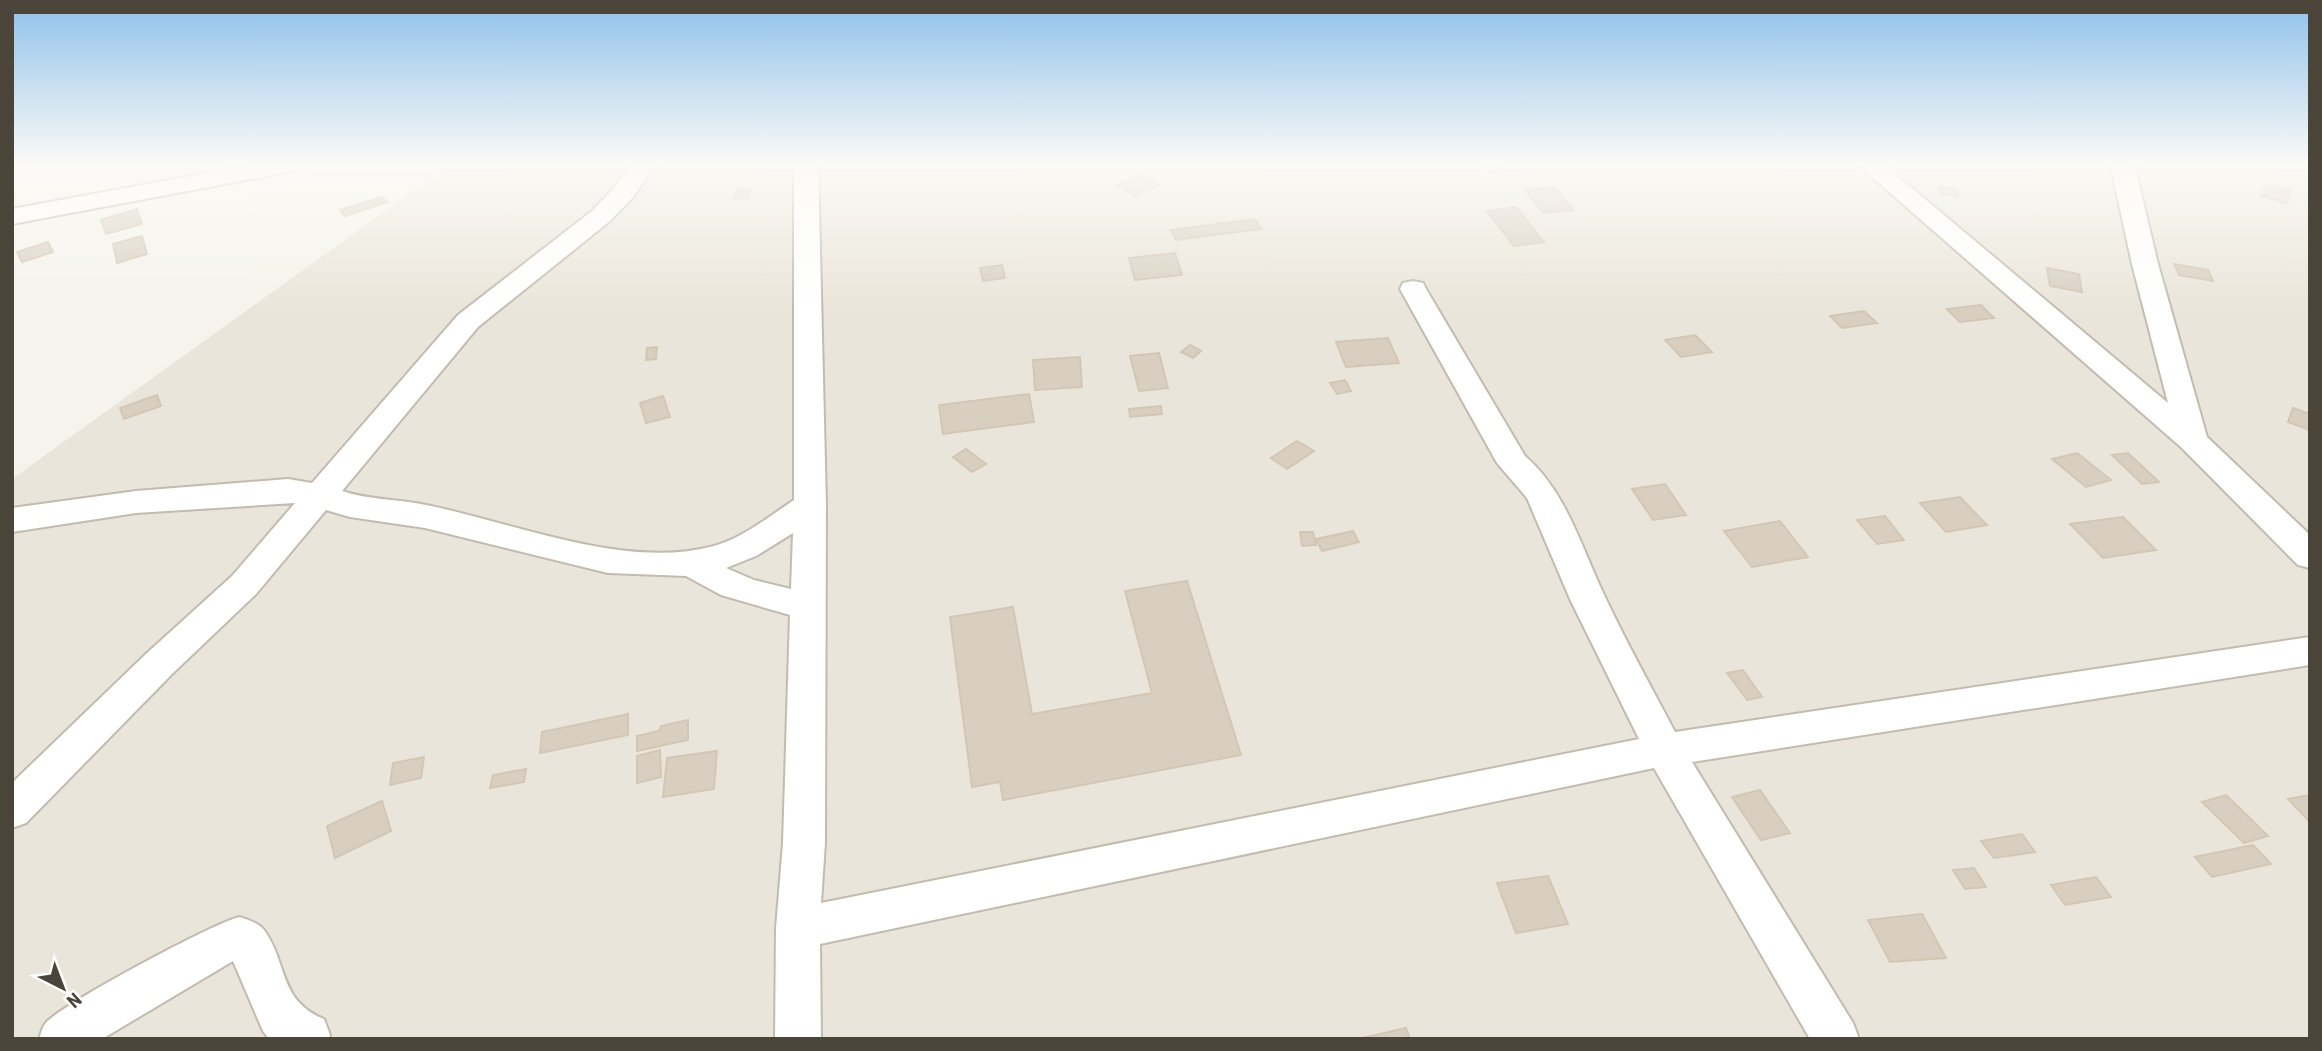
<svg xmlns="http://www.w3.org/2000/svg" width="2322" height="1051" viewBox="0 0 2322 1051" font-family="'Roboto Condensed',sans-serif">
	<rect width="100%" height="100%" fill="#f6f3ec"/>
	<!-- residential -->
	<path fill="#eae5da" d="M452,163H2310V1039H12V479Z"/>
	<!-- building -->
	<path fill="#d8cfc1" stroke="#d3c7b4" stroke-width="2" d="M1483,163H1495L1502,172L1490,173Z
		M1143,174L1160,185L1135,196L1117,185Z
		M2266,184L2291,191L2287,203L2261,196Z
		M1554,187L1573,210L1543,213L1525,190Z
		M1939,187L1956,189L1959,196L1941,194Z
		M750,189L748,198L735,199L737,190Z
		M382,197L387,202L345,216L340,210Z
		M1516,207L1544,242L1514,246L1487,211Z
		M137,209L142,224L106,234L101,220Z
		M1255,219L1261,229L1176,240L1171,230Z
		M142,236L147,254L117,263L113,244Z
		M48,242L53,252L22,262L17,252Z
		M1175,253L1182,275L1135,280L1129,258Z
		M2174,264L2208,270L2213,281L2179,275Z
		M1002,265L1005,278L983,281L980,268Z
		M2047,268L2079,274L2082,292L2050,286Z
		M1981,305L1994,318L1960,322L1947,309Z
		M1864,311L1877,323L1842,328L1830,316Z
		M1695,335L1712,352L1681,357L1665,340Z
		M1388,338L1399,363L1346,367L1336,342Z
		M1190,345L1201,351L1193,358L1181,352Z
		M657,347L656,359L646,360L647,348Z
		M1159,353L1168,388L1139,391L1130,356Z
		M1080,357L1082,387L1035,390L1033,360Z
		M1345,380L1351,391L1337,394L1330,383Z
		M1029,394L1034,422L943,434L939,405Z
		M157,395L161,406L124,419L120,408Z
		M663,396L670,417L646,423L640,403Z
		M1161,406L1162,414L1130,417L1129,409Z
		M2293,408L2310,414V430L2288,422Z
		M1297,441L1314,451L1287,469L1271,458Z
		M966,449L986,464L972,472L953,457Z
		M2077,453L2111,480L2086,487L2052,459Z
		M2128,453L2159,482L2142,484L2112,455Z
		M1665,484L1686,515L1653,520L1632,489Z
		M1960,497L1987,525L1946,532L1920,503Z
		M1885,516L1904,540L1877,544L1857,520Z
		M2123,517L2156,550L2103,558L2070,524Z
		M1780,521L1808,557L1752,567L1724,531Z
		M1353,531L1359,542L1322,551L1316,539Z
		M1300,532H1313L1316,545L1302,546Z
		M1187,581L1241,755L1003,800L1000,782L972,787L950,617L1013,607L1032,714L1152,693L1125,591Z
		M1743,670L1762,697L1747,700L1727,673Z
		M628,714V735L540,753L542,732Z
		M688,720V740L637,751V736L659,731L661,726Z
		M660,750L661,777L637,783V756Z
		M717,751L714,789L663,797L667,758Z
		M424,757L421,778L390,785L393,763Z
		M526,769L524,782L490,788L493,775Z
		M1760,790L1790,833L1761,840L1732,797Z
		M2226,795L2268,836L2244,843L2202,802Z
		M2310,795V822L2288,799Z
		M382,801L391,831L335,858L327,826Z
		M2022,834L2035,852L1994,858L1981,841Z
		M2253,845L2271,864L2212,877L2195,857Z
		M1974,868L1986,887L1965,889L1953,870Z
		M1548,876L1568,924L1516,933L1497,883Z
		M2096,877L2111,897L2065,905L2051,885Z
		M1922,914L1946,958L1890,962L1868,920Z
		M1406,1028L1410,1039H1358Z"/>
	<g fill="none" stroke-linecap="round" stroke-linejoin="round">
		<defs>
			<path id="minor" d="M261,163H311L307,168L299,170L12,224V209Z
				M633,163H657L633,197L610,221L478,327L342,491C369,500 398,499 426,505C512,522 623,569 710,547C741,540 768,517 794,500V163H818L826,505L825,843L821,903L1639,739L1570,599L1527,498L1497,463L1400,289L1403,283L1413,281L1423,283L1426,289L1525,456C1567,492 1582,550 1606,599C1627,644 1652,688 1675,732L2310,637V665L1692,762L1853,1023L1859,1039H1810L1654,768L820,944L821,1039H775L776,928L783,843L790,615L721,595L686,576L608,573L425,528L350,517L326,510L256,594L172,674L26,823L12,828V783L146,654L232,576L295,503L136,513L12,532V508L136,491L288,479L312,483L458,315L592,211L615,187ZM793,533L791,589L754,580L726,568L756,556Z
				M1856,163H1882L2168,403L2132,264L2110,163H2134L2158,264L2207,437L2310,535V568L2298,565L2182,448Z
				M240,917C248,920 259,923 264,930C288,963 278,1000 324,1019L330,1035L329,1039H269L263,1031L233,961L102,1039H39C41,1034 42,1028 45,1024C56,1007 219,920 240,917Z"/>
		</defs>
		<!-- minor casing -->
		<use href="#minor" stroke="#c2bbae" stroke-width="4"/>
		<!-- minor -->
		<use href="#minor" fill="#fff" fill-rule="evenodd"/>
	</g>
	<!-- sky -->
	<linearGradient id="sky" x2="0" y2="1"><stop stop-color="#8fc1ec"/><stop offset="0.53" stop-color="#fbfaf6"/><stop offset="1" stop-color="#fbfaf6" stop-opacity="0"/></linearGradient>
	<rect width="2322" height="310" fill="url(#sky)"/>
	<!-- border -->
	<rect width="2322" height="1051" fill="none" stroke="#4b4439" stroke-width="28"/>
	<!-- north arrow -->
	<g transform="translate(63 988) rotate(138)" stroke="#ffffff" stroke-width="5" paint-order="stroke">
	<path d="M0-5L12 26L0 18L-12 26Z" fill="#4b4439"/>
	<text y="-10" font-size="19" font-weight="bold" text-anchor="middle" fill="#4b4439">N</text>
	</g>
</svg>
